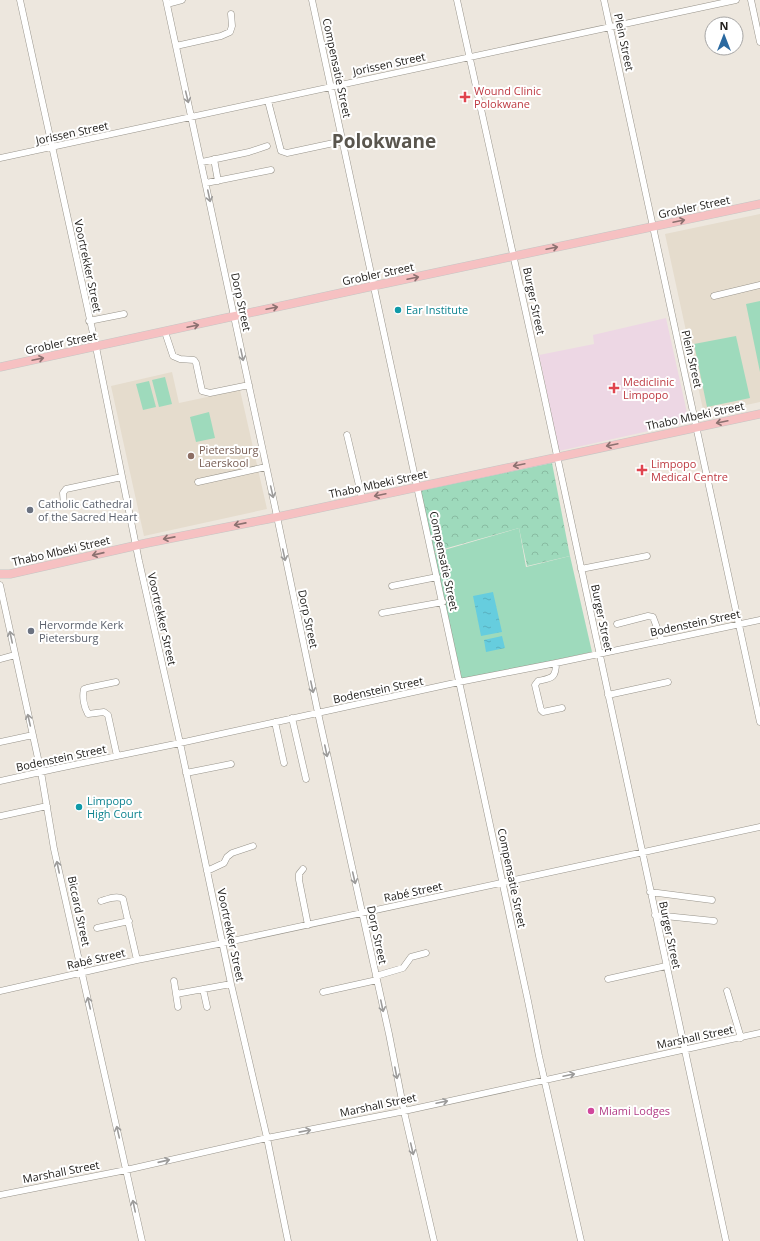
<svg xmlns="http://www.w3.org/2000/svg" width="760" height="1241" viewBox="0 0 760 1241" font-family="'Open Sans',sans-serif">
	<defs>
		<pattern id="forest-crowns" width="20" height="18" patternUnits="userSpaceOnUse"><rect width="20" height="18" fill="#9edabc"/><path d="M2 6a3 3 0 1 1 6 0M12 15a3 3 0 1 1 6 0" fill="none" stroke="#88bba1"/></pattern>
		<pattern id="water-ripples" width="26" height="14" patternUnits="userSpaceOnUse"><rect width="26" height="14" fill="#66cdde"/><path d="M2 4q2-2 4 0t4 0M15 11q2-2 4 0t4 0" fill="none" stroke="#58b0be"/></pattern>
	</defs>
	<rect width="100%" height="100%" fill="#ede7de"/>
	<!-- built -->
	<path fill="#e5dccd" d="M760,214V402L704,414L665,234Z
		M172,372L179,403L240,390L267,509L144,536L111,386Z"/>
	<!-- medical -->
	<path fill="#edd7e4" d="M666,318L689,422L559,451L539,355L594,344L593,335Z"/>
	<!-- forest -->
	<path fill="url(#forest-crowns)" d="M552,463L570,556L527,566L519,528L433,552L419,491Z"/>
	<!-- pitch -->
	<path fill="#9edabc" d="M760,301V372L746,304Z
		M736,336L750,398L707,407L694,344Z
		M165,377L172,404L159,407L152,380Z
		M149,381L156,407L143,410L136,384Z
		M209,412L215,438L196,442L190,417Z
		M519,528L526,567L570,556L592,652L462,680L434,553Z"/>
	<!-- water -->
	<path fill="url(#water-ripples)" d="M493,592L502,632L481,636L473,596Z
		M502,636L505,648L486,652L484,640Z"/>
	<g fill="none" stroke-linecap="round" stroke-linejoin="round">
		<defs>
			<path id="minor" d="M20,0L96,347L139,561L180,743L231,984L267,1138L288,1241
				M166,0L275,507L318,713L389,1034L405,1116L434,1241
				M312,0L528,1001L539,1056L581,1241
				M457,0L542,386L726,1241
				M604,0L760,722
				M751,0L760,42
				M167,4L182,0
				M176,46L221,36L230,32L232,26L231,14
				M268,101L281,151L287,153L343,141
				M0,158L736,0
				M214,159L218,181
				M202,162L249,152L267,146
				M206,183L271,170
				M714,296L760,285
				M89,321L124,314
				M165,332L173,356L180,359L194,360L196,363L202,391L210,393L249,385
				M347,435L362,498
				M198,482L266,467
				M64,505L63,493L66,489L122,477
				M581,569L647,556
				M0,585L41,772L54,849L142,1241
				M392,586L437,577
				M382,613L443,602
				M617,624L648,616L653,617L662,641
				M0,659L15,655
				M556,663C556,679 551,678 538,681L535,685L541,710L543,712L562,708
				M116,682L87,688L84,689C82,697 84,707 88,714L104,712L108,715L117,756
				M608,695L668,682
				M292,718L306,779
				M275,722L284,763
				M0,742L33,735
				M186,773L231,764
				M0,781L54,769L180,743L459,682L556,663L760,620
				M1,816L47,806
				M303,869L299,874V880L308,925
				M207,871L224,863L227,857L232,853L253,846
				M650,892L712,900
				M101,901C108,899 117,895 123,899L137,960
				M655,915L714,921
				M97,928L129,921
				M376,976L403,968L411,957L426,953
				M608,979L666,966
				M174,981L176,994
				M203,989L207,1007
				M0,991L137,960L223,943L760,827
				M727,991L741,1038
				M323,992L377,980
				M178,1007L176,994L231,984
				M0,1195L126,1170L267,1138L395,1113L760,1033"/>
			<path id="major" d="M0,367L373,286L760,204
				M0,574H10L147,543L268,519L760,414"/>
		</defs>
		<!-- minor casing -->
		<use href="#minor" stroke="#98948b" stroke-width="7"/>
		<!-- major casing -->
		<use href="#major" stroke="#c6c5c4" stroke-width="9"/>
		<!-- minor -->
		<use href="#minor" stroke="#fff" stroke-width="6"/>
		<!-- major -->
		<use href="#major" stroke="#f6c1c2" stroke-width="8"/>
	</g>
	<!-- one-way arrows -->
	<defs><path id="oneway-shaft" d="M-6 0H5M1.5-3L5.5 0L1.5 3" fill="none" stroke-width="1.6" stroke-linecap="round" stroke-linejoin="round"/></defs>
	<g stroke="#9c9b9a">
		<use href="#oneway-shaft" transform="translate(187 97) rotate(76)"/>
		<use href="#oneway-shaft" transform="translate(209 196) rotate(78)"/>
		<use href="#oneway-shaft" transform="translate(242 355) rotate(78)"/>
		<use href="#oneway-shaft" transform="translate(272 492) rotate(77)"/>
		<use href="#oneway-shaft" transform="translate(284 555) rotate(78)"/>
		<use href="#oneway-shaft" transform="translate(11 637) rotate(-102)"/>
		<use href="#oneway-shaft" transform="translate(312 687) rotate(78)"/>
		<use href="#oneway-shaft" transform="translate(29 720) rotate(-103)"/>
		<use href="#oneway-shaft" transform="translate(326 751) rotate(78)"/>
		<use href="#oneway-shaft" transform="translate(58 867) rotate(-102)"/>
		<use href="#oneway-shaft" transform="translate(354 878) rotate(77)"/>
		<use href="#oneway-shaft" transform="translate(89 1003) rotate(-103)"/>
		<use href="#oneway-shaft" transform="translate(382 1006) rotate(78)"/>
		<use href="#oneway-shaft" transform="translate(396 1073) rotate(79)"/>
		<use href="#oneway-shaft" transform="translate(569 1075) rotate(-12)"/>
		<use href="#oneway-shaft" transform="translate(442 1102) rotate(-12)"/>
		<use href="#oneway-shaft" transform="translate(305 1131) rotate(-11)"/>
		<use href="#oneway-shaft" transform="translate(118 1132) rotate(-103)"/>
		<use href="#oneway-shaft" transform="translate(412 1149) rotate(77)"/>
		<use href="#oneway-shaft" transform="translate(164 1161) rotate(-13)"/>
		<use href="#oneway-shaft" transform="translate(134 1206) rotate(-102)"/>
	</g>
	<g stroke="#8c7170">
		<use href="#oneway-shaft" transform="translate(679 221) rotate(-12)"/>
		<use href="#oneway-shaft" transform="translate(552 248) rotate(-12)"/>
		<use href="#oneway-shaft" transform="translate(413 278) rotate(-12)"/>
		<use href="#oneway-shaft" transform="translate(272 308) rotate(-12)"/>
		<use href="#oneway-shaft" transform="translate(193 326) rotate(-12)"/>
		<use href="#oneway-shaft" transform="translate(38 359) rotate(-12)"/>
		<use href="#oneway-shaft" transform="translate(722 422) rotate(168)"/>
		<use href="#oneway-shaft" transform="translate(612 445) rotate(168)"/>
		<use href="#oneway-shaft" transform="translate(519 465) rotate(168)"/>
		<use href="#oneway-shaft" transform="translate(380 495) rotate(168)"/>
		<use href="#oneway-shaft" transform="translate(240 524) rotate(169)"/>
		<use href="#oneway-shaft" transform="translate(169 538) rotate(169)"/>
		<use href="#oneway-shaft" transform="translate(98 554) rotate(167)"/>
	</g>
	<!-- markers -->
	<g fill="#e0444e" stroke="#fff" stroke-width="1.5">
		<path d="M463 91h4v4h4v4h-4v4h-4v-4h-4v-4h4z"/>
		<path d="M612 382h4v4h4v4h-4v4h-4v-4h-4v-4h4z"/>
		<path d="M640 464h4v4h4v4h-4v4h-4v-4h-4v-4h4z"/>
	</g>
	<g fill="#0f9aa8" stroke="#fff" stroke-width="1.5">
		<circle cx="398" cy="310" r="4"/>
		<circle cx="79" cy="807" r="4"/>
	</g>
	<circle fill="#8d6e63" stroke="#fff" stroke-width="1.5" cx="191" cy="456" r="4"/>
	<g fill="#6b7280" stroke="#fff" stroke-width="1.5">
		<circle cx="30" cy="510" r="4"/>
		<circle cx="31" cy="631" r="4"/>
	</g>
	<circle fill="#d1479c" stroke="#fff" stroke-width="1.5" cx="591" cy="1111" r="4"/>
	<g text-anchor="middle" stroke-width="4" stroke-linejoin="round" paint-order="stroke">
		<!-- street labels -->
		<g font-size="11" fill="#23211e" stroke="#fff">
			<text transform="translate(624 42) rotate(78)" y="4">Plein Street</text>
			<text transform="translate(389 64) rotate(-12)" y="4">Jorissen Street</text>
			<text transform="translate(337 68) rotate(78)" y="4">Compensatie Street</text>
			<text transform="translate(72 133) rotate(-12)" y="4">Jorissen Street</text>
			<text transform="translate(694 207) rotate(-12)" y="4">Grobler Street</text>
			<text transform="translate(88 266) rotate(78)" y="4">Voortrekker Street</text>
			<text transform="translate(378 274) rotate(-12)" y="4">Grobler Street</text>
			<text transform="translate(534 301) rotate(78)" y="4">Burger Street</text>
			<text transform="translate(241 302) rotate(78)" y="4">Dorp Street</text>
			<text transform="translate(61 343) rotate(-12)" y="4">Grobler Street</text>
			<text transform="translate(692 359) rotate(77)" y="4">Plein Street</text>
			<text transform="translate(695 416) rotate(-12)" y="4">Thabo Mbeki Street</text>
			<text transform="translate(378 484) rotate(-12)" y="4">Thabo Mbeki Street</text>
			<text transform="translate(61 551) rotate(-13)" y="4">Thabo Mbeki Street</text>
			<text transform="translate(444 561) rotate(78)" y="4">Compensatie Street</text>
			<text transform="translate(602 618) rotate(78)" y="4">Burger Street</text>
			<text transform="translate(162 619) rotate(77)" y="4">Voortrekker Street</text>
			<text transform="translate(308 619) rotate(78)" y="4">Dorp Street</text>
			<text transform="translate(695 623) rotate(-12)" y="4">Bodenstein Street</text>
			<text transform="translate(378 690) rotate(-12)" y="4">Bodenstein Street</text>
			<text transform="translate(61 758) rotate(-12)" y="4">Bodenstein Street</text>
			<text transform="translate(512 878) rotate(78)" y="4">Compensatie Street</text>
			<text transform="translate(413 892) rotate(-12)" y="4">Rabé Street</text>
			<text transform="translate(79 911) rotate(78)" y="4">Biccard Street</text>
			<text transform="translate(231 935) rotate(78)" y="4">Voortrekker Street</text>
			<text transform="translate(377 935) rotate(78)" y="4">Dorp Street</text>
			<text transform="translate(670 935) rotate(78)" y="4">Burger Street</text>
			<text transform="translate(96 959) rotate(-13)" y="4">Rabé Street</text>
			<text transform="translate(695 1037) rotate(-12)" y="4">Marshall Street</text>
			<text transform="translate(378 1105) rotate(-12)" y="4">Marshall Street</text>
			<text transform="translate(61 1172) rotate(-11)" y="4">Marshall Street</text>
		</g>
		<!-- health labels -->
		<g font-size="11" fill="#be3a42" stroke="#fff" text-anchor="start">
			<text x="474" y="95">Wound Clinic<tspan x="474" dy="13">Polokwane</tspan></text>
			<text x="623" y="386">Mediclinic<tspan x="623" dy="13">Limpopo</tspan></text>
			<text x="651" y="468">Limpopo<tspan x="651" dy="13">Medical Centre</tspan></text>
		</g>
		<!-- culture labels -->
		<g font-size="11" fill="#0d838f" stroke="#fff" text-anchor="start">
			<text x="406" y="314">Ear Institute</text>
			<text x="87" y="805">Limpopo<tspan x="87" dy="13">High Court</tspan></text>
		</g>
		<!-- education labels -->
		<g font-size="11" fill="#785e54" stroke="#fff" text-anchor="start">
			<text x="199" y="454">Pietersburg<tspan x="199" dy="13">Laerskool</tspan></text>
		</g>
		<!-- worship labels -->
		<g font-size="11" fill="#5b616d" stroke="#fff" text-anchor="start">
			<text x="38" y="508">Catholic Cathedral<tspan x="38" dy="13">of the Sacred Heart</tspan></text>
			<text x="39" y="629">Hervormde Kerk<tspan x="39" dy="13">Pietersburg</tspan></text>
		</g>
		<!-- hotel labels -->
		<g font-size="11" fill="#b23c85" stroke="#fff" text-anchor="start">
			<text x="599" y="1115">Miami Lodges</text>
		</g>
		<!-- town labels -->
		<g font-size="19" font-weight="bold" fill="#5a564e" stroke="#fff">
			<text x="384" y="148">Polokwane</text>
		</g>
	</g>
	<!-- north arrow -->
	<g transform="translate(724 36)"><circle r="19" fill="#ffffff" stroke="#a7a6a5"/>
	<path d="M0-3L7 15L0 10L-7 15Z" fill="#2a69a0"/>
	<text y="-6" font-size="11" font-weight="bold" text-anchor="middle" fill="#23211e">N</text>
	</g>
</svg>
